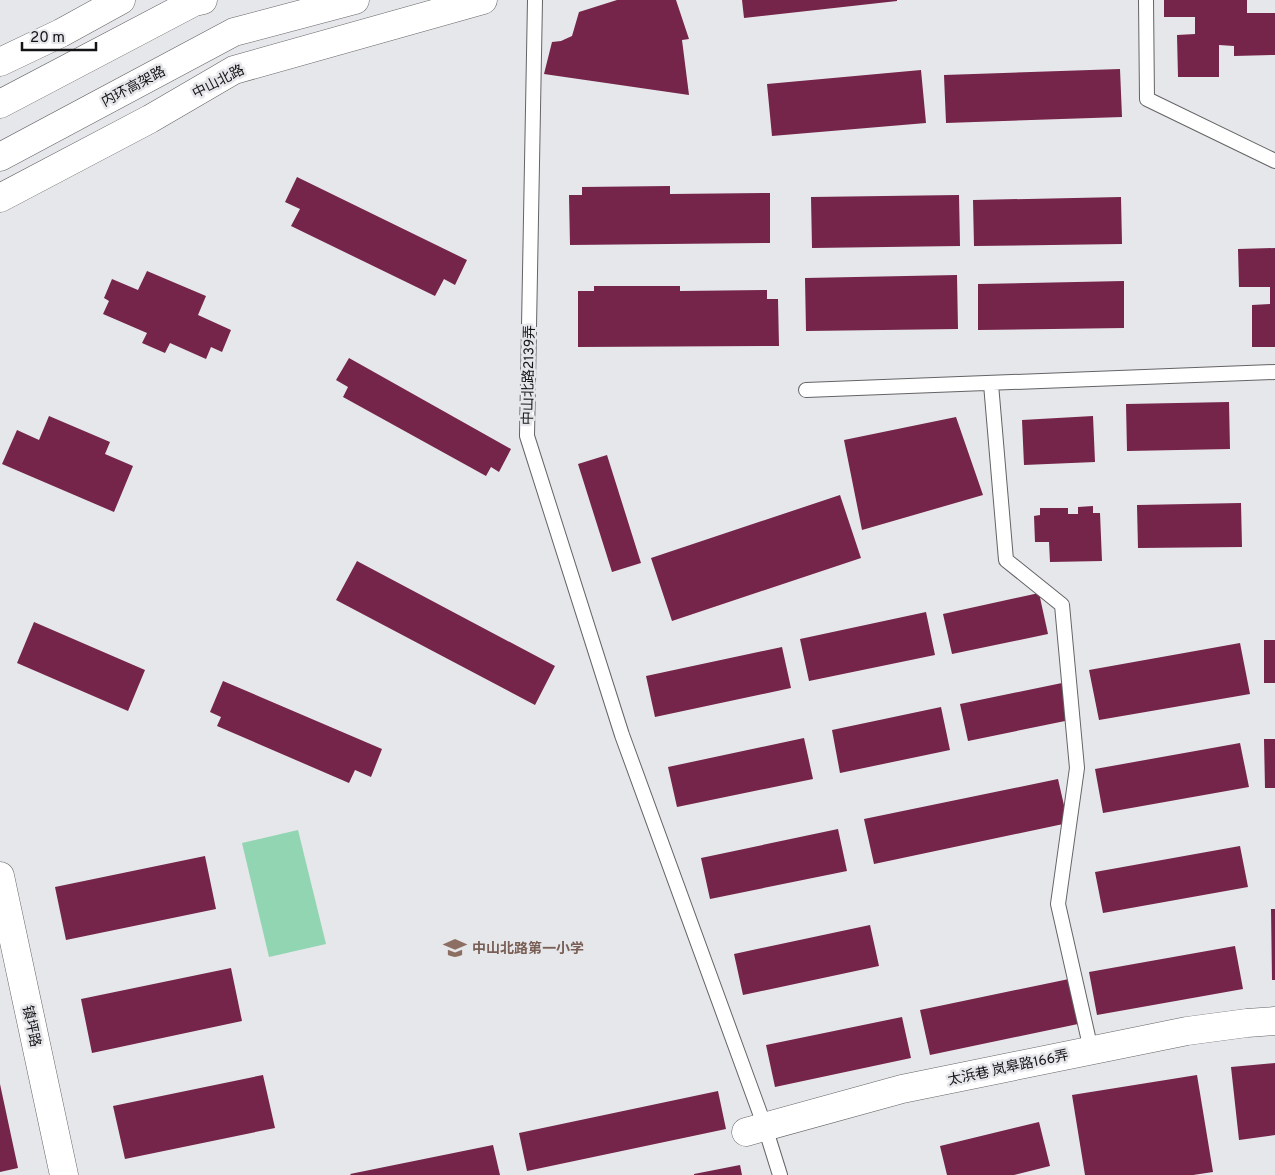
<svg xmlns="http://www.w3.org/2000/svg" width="1275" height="1175" viewBox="0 0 1275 1175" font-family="Overpass,'Noto Sans SC',sans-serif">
	<rect width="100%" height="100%" fill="#e6e7ea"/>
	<!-- garden -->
	<path fill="#91d5b2" d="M298,830L326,944L269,957L242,843Z"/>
	<!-- building -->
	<path fill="#75244a" d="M617,0H676L689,39L682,40L689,95L544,74L552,42L561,41L572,36L579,12Z
		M742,0H897V1L744,18Z
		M1164,0H1247V13H1275V55L1234,56V46L1219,45V77H1178L1177,35L1195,34V17H1164Z
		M1120,69L1122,117L946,123L944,75Z
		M921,70L926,123L772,136L767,84Z
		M297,177L467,260L455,285L444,279L435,296L291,226L300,209L285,202Z
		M670,186V194L770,193V243L570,245L569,195H582V187Z
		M959,195L960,246L812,248L811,197Z
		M1121,197L1122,244L974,246L973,200Z
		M1275,248V347H1252V305L1270,304V287H1239L1238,249Z
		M147,271L206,296L198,315L231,330L222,352L211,347L206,359L170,343L165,353L142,343L147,333L103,314L109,301L104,298L112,279L138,290Z
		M957,275L958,329L806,331L805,278Z
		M1124,281V328L978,330V284Z
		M594,286H680V291L767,290V299H778L779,346L578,347V291H594Z
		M349,358L511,449L499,472L491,467L486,476L343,397L348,387L336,380Z
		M1229,402L1230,449L1127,451L1126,404Z
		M49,416L110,442L105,454L133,466L114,512L2,464L17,430L39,440Z
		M1093,416L1095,462L1024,465L1022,420Z
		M956,417L983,495L862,530L844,440Z
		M607,455L641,563L612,572L578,464Z
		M840,495L861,558L672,621L651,558Z
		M1241,503L1242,547L1138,548L1137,505Z
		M1093,506V513H1100L1102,561L1050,562L1049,542H1035L1034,516L1040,515V508H1068V514H1078V507Z
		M357,561L555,666L535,705L336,600Z
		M1039,593L1048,634L952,654L943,614Z
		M926,612L935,655L809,681L800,639Z
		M34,622L145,670L128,711L17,663Z
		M1264,640H1275V683H1264Z
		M1240,643L1250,694L1099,720L1089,670Z
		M782,647L791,688L655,717L646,676Z
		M223,681L382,749L371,777L355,770L349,783L217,726L221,717L210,712Z
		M1062,683L1070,720L968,741L960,704Z
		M941,707L950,750L840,773L832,730Z
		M804,738L813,779L677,807L668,767Z
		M1264,739H1275V788H1265Z
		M1240,743L1249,787L1103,813L1095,769Z
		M1058,779L1068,823L874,864L864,819Z
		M838,829L847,871L710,899L701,858Z
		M1240,846L1248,887L1103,913L1095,872Z
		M205,856L216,909L66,940L55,887Z
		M1271,909H1275V980H1272Z
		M870,925L879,966L743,995L734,954Z
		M1235,946L1243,989L1097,1015L1089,972Z
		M231,968L242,1021L92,1053L81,999Z
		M1069,979L1078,1024L930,1055L920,1010Z
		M902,1017L911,1058L775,1087L766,1045Z
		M1275,1063V1135L1239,1140L1231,1067Z
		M263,1075L275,1128L125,1159L113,1106Z
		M1197,1075L1213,1172L1193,1175H1085L1072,1095Z
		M0,1084L18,1168L0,1172Z
		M718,1091L726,1129L527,1171L519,1133Z
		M1039,1122L1050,1166L1014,1175H947L940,1146Z
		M493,1145L500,1175H351L350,1174Z
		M740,1165L742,1175H694V1174Z"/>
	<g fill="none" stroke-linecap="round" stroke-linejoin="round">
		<defs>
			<path id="lane" d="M535,0L527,436L622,735L765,1127L780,1175
				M1146,0L1147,99L1275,161
				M991,384L1006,560L1062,605L1077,768L1058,904L1091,1050
				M806,390L1275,372"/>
			<path id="street" d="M746,1132L902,1089L1187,1031L1247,1023L1275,1021"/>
			<path id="secondary" d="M0,876L64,1175"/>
			<path id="primary" d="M0,62L61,33L121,0
				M0,198L150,119L234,70L483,0"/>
			<path id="highway" d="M0,104L194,2L203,0
				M0,157L234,32L355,0"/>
		</defs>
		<!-- lane casing -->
		<use href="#lane" stroke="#646467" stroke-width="16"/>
		<!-- street casing -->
		<use href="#street" stroke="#646467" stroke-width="29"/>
		<!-- secondary casing -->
		<use href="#secondary" stroke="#646467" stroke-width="29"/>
		<!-- primary casing -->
		<use href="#primary" stroke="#646467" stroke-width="29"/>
		<!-- highway casing -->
		<use href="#highway" stroke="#646467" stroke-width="29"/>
		<!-- lane -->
		<use href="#lane" stroke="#fff" stroke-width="14"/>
		<!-- street -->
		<use href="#street" stroke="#fff" stroke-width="28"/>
		<!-- secondary -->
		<use href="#secondary" stroke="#fff" stroke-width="28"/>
		<!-- primary -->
		<use href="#primary" stroke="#fff" stroke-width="28"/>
		<!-- highway -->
		<use href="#highway" stroke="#fff" stroke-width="28"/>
	</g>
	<!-- icons -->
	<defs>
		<symbol id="school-bare" viewBox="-9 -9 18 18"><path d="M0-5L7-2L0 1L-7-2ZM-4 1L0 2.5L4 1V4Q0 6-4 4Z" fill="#8d6e63" stroke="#e6e7ea" stroke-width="2.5" paint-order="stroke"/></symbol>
	</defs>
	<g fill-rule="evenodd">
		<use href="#school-bare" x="439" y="932" width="32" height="32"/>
	</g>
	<g text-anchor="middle" stroke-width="5" stroke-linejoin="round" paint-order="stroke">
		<!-- street labels -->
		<g font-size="14" fill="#141416" stroke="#e6e7ea">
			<text transform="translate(218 81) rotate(-27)" y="5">中山北路</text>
			<text transform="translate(133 86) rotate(-28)" y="5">内环高架路</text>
			<text transform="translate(528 375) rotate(-89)" y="5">中山北路2139弄</text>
			<text transform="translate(32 1026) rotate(78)" y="5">镇坪路</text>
			<text transform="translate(1008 1067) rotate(-12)" y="5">太浜巷 岚皋路166弄</text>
		</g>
		<!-- education labels -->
		<g font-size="14" font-weight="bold" fill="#785e54" stroke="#e6e7ea" text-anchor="start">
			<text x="472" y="953">中山北路第一小学</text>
		</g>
	</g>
	<!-- scale -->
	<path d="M22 42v8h74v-8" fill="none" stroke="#141416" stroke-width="2.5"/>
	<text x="30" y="42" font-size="15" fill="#141416" stroke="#e6e7ea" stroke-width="4" paint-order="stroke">20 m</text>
</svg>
